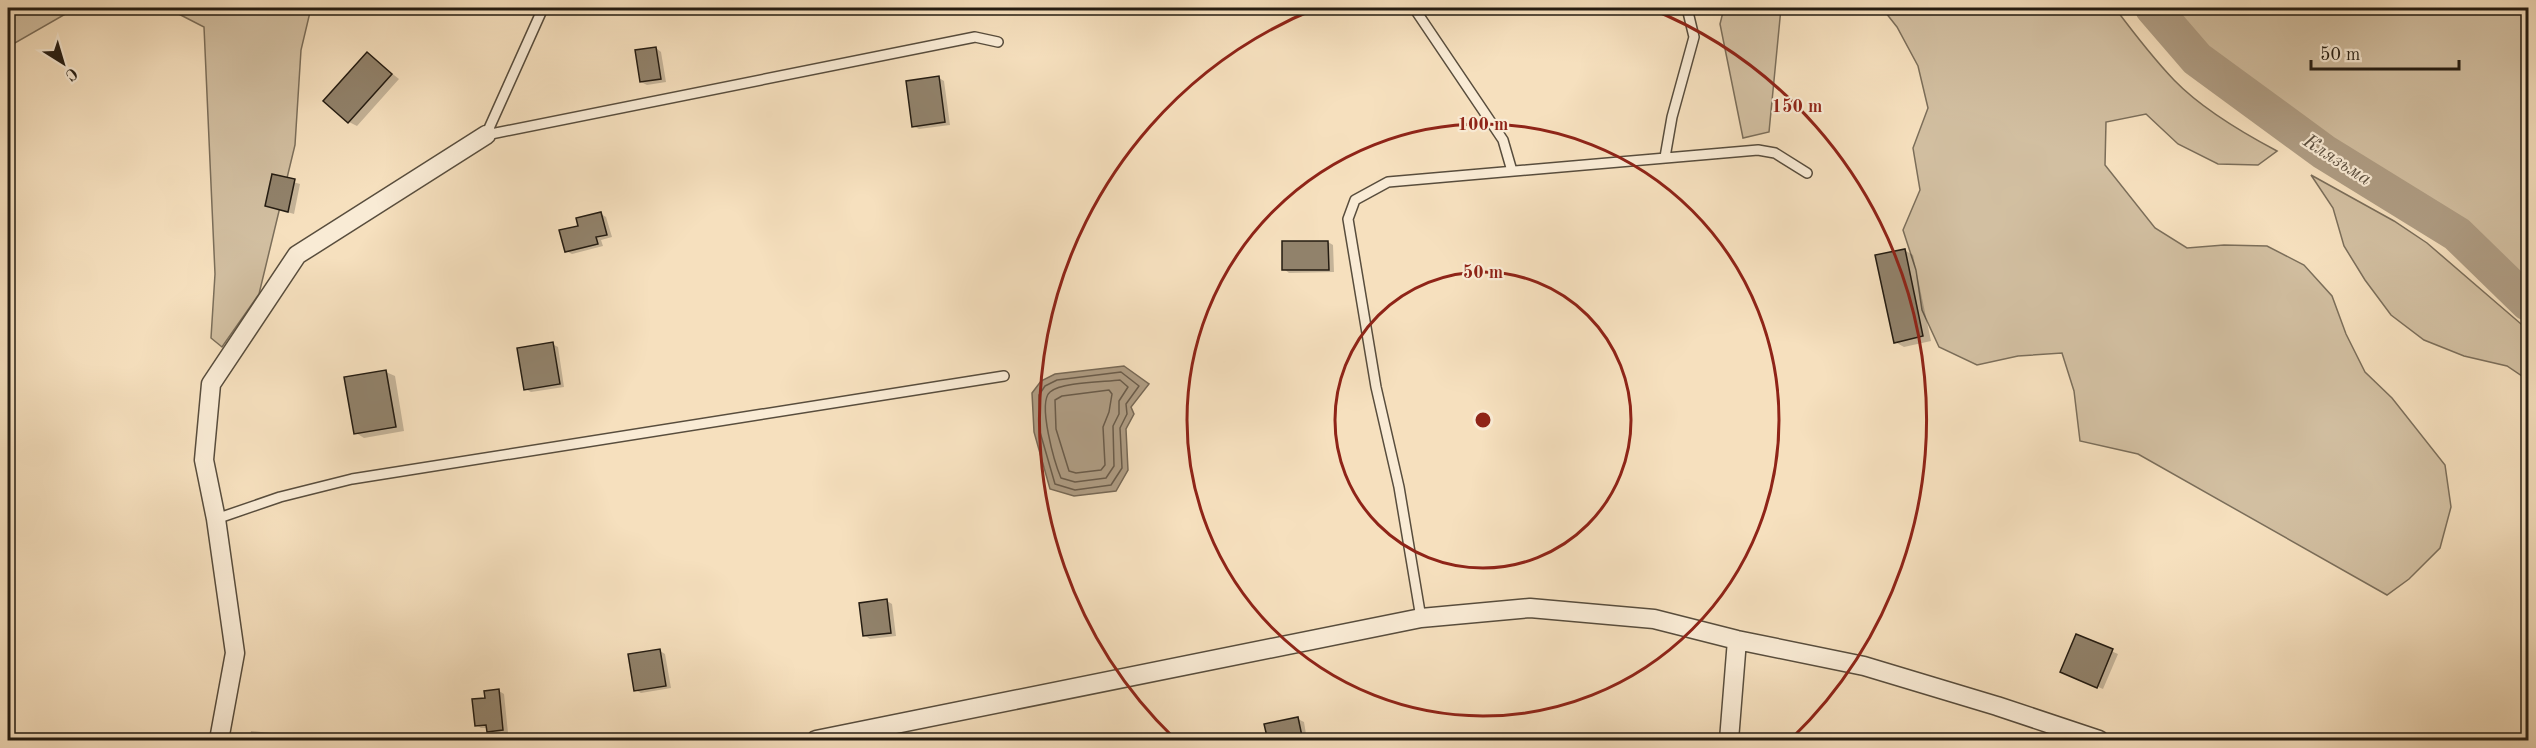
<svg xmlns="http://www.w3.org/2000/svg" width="2536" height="748" viewBox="0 0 2536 748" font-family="'Old Standard TT',serif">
	<rect width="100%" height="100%" fill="#f6e0be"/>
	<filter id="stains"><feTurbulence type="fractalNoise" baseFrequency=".00333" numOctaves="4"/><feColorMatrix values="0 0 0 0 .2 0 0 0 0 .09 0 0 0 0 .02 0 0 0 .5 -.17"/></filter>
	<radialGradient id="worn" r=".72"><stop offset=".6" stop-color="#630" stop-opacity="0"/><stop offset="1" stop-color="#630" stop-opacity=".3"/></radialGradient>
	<!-- green -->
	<path fill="#d2bfa1" stroke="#7b6e5a" stroke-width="1.5" d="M8,8H76L8,47Z
		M167,8H311L301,50L295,145L259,294L222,347L211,338L215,274L204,27Z
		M1724,8H1781L1769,132L1743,138L1720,24Z
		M1882,8H2115C2133,32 2152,57 2174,80C2201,108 2243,133 2277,151L2258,165L2218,164L2178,144L2146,114L2106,122L2105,165L2155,228L2187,248L2224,245L2267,246L2304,265L2332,296L2346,334L2365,372L2392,398L2445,465L2451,507L2440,548L2409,579L2387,595L2138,454L2080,441L2074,391L2062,353L2018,356L1977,365L1939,347L1922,310L1916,270L1903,230L1920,190L1913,148L1928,108L1918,66L1897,27Z
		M2173,8H2528V282L2447,215L2313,131L2219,60Z
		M2311,175L2394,221L2427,243L2528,330V380L2507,366L2464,356L2424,340L2391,315L2365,280L2344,246L2333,208Z"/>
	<!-- water -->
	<path fill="#af9d84" stroke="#776956" stroke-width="1.5" d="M1124,366L1149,384L1131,407L1134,414L1126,429L1128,470L1116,491L1074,496L1050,489L1034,432L1032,393L1041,381L1055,374Z"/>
	<!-- shadow -->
	<path fill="#0003" d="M656,48L661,52L666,82L647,85L641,82Z
		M367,54L399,79L357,126L349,122Z
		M939,78L944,81L950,125L919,129L913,126Z
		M273,176L300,184L294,214L267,206Z
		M601,214L606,217L612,237L601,240L603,246L572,254L566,251Z
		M1328,242L1333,245L1334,272L1289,273L1284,269Z
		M1904,250L1913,255L1931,341L1904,347L1895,342Z
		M552,344L558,347L564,387L531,392L525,389Z
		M386,372L395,376L404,431L364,438L356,433Z
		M887,601L892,604L896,636L870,639L864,635Z
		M2076,636L2118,654L2103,689L2067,674Z
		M660,651L665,654L671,688L641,693L635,690Z
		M499,691L504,694L508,733L494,734L488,731V728H481L476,725L486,699Z
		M1298,719L1304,722L1307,740H1269Z
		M251,731L281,734L289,740H249Z"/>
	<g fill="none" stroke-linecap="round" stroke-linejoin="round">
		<!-- shore -->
		<path stroke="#6a5c4b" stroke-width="1.5" d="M1121,372L1139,386L1126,404L1127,414L1120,428L1122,468L1111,485L1075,490L1055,484L1040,432L1039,395L1045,386L1057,380Z
			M1120,380L1128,387L1119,401V414L1113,426L1114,466L1106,478L1075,482L1061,478C1055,464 1037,403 1050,392C1061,382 1104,382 1120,380Z
			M1109,390L1112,394L1109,412L1103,427L1105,465L1101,470L1076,473L1069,471L1056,429L1055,400L1062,396Z"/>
		<!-- river -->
		<path stroke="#af9d84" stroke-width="36" d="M2153,8L2197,59L2324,152L2457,234L2528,303"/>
	</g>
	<!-- building -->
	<path fill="#91826b" stroke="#241c12" stroke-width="1.5" d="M656,47L661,79L640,82L635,50Z
		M367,52L392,74L348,123L323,101Z
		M939,76L945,122L912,127L906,81Z
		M272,174L295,179L288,212L265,206Z
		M601,212L607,235L596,237L598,244L565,252L559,230L578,226L576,218Z
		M1282,241H1328L1329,270H1282Z
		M1905,249L1923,336L1894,343L1875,255Z
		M553,342L560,384L524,390L517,348Z
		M386,370L396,427L354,434L344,377Z
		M887,599L891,633L863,636L859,603Z
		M2076,634L2113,649L2097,688L2060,672Z
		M660,649L666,686L634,691L628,654Z
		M499,689L503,730L487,732L486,725L475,726L472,699L485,698L484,691Z
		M1298,717L1303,741H1268L1264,724Z"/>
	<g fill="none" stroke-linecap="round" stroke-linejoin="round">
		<defs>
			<path id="lane" d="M1414,8L1503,140L1512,171
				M486,135L975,37L998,42
				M486,135L543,8
				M1665,157L1672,117L1694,37L1687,8
				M216,519L280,497L352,479L1004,376
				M1421,618L1399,487L1376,387L1348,219L1355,200L1388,182L1758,150L1775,153L1807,173"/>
			<path id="street" d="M219,740L235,653L216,519L204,460L211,384L297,255L486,135
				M816,740L1421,618L1530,608L1654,619L1737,640L1864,666L1997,706L2099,740
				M1729,740L1737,640"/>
		</defs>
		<!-- lane casing -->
		<use href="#lane" stroke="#584d3d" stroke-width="12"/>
		<!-- street casing -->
		<use href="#street" stroke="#584d3d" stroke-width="21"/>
		<!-- lane -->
		<use href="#lane" stroke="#f9ebd5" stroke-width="9"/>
		<!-- street -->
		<use href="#street" stroke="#f9ebd5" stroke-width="18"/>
	</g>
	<!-- distance rings -->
	<g fill="none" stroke="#8f2418" stroke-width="3">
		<circle cx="1483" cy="420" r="148"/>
		<circle cx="1483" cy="420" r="296"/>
		<path d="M1175 739A444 444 0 0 1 1317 8M1649 8A444 444 0 0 1 1791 739"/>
	</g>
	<g text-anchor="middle" stroke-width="4.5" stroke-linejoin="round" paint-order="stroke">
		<!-- water labels -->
		<g font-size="20" font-style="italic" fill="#5c5040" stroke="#f9ebd5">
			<text transform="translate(2338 159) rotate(33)" y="7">Клязьма</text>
		</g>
	</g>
	<circle cx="1483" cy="420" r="9" fill="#8f2418" stroke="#f9ebd5" stroke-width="3"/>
	<g font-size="18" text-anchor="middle" font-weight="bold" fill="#8f2418" stroke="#f9ebd5" stroke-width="4.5" stroke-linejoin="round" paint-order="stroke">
		<text x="1797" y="112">150 m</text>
		<text x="1483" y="130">100 m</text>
		<text x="1483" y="278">50 m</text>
	</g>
	<!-- margin -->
	<rect width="2536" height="748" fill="none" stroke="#f6e0be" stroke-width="30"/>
	<rect x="9" y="9" width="2518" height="730" fill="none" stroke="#241c12" stroke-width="3"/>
	<rect x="15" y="15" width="2506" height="718" fill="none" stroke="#241c12" stroke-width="1.5"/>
	<!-- north arrow -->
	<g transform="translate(63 63) rotate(143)" stroke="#f9ebd5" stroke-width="4.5" paint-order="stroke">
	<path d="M0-4.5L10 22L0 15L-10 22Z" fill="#241c12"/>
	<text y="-9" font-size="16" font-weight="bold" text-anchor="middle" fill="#241c12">С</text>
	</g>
	<!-- scale -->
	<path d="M2311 60v9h148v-9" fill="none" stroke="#241c12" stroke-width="3"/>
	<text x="2320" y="60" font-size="18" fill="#241c12" stroke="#f9ebd5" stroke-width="4.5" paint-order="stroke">50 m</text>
	<rect width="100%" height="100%" filter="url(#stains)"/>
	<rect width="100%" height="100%" fill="url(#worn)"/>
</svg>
